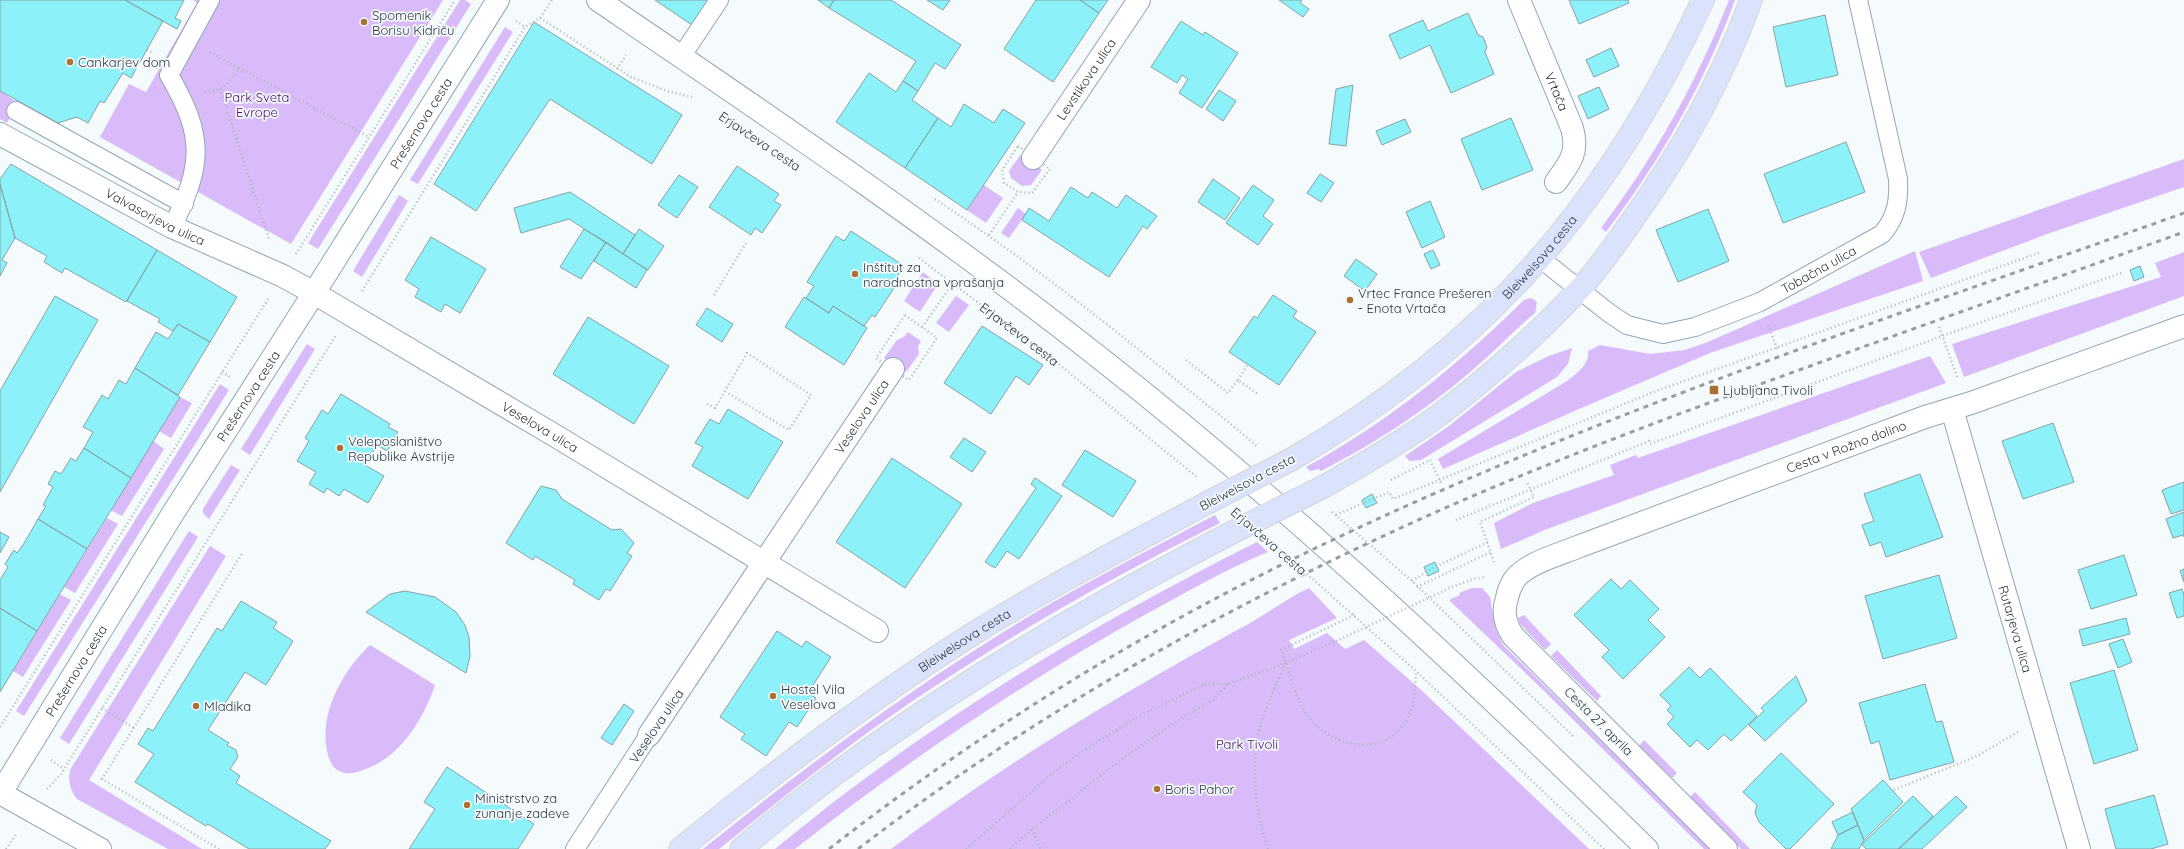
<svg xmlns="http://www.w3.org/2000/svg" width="2184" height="849" viewBox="0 0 2184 849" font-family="Quicksand,sans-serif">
	<rect width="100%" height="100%" fill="#f5fafd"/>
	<!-- green -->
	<path fill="#d8bbf8" d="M193,0H443L291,244L100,137L129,84L146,92L197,3Z
		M460,0H465L471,4L318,249L308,243Z
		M1729,0H1735C1704,84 1660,161 1606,232L1601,228C1654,158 1697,82 1729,0Z
		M505,27L513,32L418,184L410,180Z
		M0,91L18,103L7,123L0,119Z
		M1021,154L1042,170L1031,185L1022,186L1011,178L1009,171Z
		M2184,159V187L2047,234L1931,278L1919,252Z
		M984,185L1003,198L986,223L967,210Z
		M399,195L408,201L362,277L353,271Z
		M1018,208L1026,214L1009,238L1001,233Z
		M1915,251L1923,281L1710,353L1579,409L1443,469L1438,459L1567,381C1576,374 1590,364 1588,351L1600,345L1650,354L1685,350L1708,342Z
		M2184,252V296L1964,377L1952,344L2161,277L2155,263Z
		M923,272L938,284L920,312L904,301Z
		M956,296L969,305L949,332L936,323Z
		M1531,298L1537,302L1535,313C1512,332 1492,354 1469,373C1425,411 1373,444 1321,471L1319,469L1310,471L1306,467C1388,422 1458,365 1524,300Z
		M908,332L921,341L918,347L919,354L906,372L884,358L897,340L904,337Z
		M307,344L315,349L250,455L241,449Z
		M1572,348L1568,364L1557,377L1421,460L1410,461L1405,456L1449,426L1516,372L1549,356Z
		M1930,356L1946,383L1547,529L1501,549L1494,523L1533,503L1614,475L1610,465L1636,455L1638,458Z
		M220,384L229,390L24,716L16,711Z
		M180,397L192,403L171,438L159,431Z
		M153,441L164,449L122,516L111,510Z
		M231,465L240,470L209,519L203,513V509Z
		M1215,515L1220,523C1114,576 1012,634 914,700C846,746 782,798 719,849H703C804,768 908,690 1018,623C1082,584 1149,550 1215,515Z
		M107,518L118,524L75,593L64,587Z
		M189,531L198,537L69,744L60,738Z
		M1257,542L1268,552C1223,570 1182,595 1139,618C1019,685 903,764 795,849H775C800,829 825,808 851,789C977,694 1115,613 1257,542Z
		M210,546L226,556L89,780L202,849H168L77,799C70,790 68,781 70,770Z
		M1309,588L1337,618L1289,640L1294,649L1327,633L1345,649L1364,640L1420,689L1589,849H891C1001,766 1120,694 1241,628C1265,616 1285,599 1309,588Z
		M1472,588H1482L1490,597L1496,630L1503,645L1711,849H1704L1538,685L1449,600L1460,595L1459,593Z
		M60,594L71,600L23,677L13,671Z
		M1524,615L1551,644L1545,650L1520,624L1518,618Z
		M370,645L435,685C423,720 400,758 363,770C356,773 347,775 339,771C331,767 329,759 327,751C319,712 343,671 370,645Z
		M1557,650L1601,696L1597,701L1551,656Z
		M1644,740L1677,773L1672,778L1639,746Z
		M1695,792L1750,849H1741L1690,797Z"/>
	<!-- building -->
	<path fill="#8df1fa" stroke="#86a3a5" d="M0,0H125L163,21L131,78L123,73L104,103L100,101L88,123L77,117L58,123L0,91Z
		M125,0H184L175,18L181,21L177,29Z
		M655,0H709L692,25Z
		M818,0H834L829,8Z
		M834,0H891L961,45L945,69L935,63L918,91L903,81L916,61L829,8Z
		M927,0H950L943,10Z
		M1036,0H1080L1099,13L1053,82L1004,49Z
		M1080,0H1108L1099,13Z
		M1279,0H1302L1300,3L1309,9L1303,17Z
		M1569,0H1628L1629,3L1579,24Z
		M1468,13L1478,35L1483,37L1487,47L1485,52L1494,74L1451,93L1430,45L1400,59L1389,35L1423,20L1428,31Z
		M1825,15L1838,75L1786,87L1773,27Z
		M1181,21L1203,35L1205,32L1238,53L1202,108L1179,93L1188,79L1182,75L1177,83L1151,67Z
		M534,22L682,115L652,164L550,99L476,211L434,184Z
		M1611,48L1619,66L1594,77L1586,60Z
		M869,73L896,92L903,81L918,91L912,100L938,118L905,168L836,122Z
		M1353,85L1346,146L1329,144L1336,89Z
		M1599,87L1609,109L1588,119L1578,96Z
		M1219,90L1236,101L1223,121L1206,109Z
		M964,104L994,123L1003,109L1025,123L967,210L905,168L938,118L951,127Z
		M1511,118L1533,170L1482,190L1461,139Z
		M1405,119L1411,132L1382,145L1376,131Z
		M1846,142L1865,192L1783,223L1764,174Z
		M11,164L157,250L126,302L65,268L62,273L44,262L47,256L15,238L0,184V179Z
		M737,166L779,194L774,201L781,205L762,233L755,228L751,235L709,207Z
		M1320,174L1334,183L1321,202L1307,193Z
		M679,175L698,187L677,218L658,205Z
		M1213,179L1240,198L1225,220L1198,202Z
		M0,184L15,238L2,260L7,263L0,276Z
		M1253,185L1274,200L1263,216L1273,224L1258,245L1226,223Z
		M1071,187L1088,198L1092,192L1117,208L1126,195L1157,216L1147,229L1143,226L1109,277L1022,220L1029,208L1049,221Z
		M570,192L635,235L623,254L569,219L521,233L514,208Z
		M1430,201L1445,237L1422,248L1406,212Z
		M1708,209L1729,261L1678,282L1656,230Z
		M584,229L606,242L581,279L560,267Z
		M639,229L664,246L648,270L623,254Z
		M851,231L904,266L891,286L894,288L875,317L872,315L864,326L833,306L829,313L806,298L814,286L807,282L836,236L844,241Z
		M431,237L486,269L460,313L445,304L441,312L415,297L419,289L405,280Z
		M606,242L647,270L636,288L594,261Z
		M157,250L237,297L210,342L178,324L173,331L158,322L160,319L127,301Z
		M1433,250L1440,265L1431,269L1424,254Z
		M1356,259L1377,274L1365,291L1344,276Z
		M2140,266L2144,277L2134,281L2130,270Z
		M1273,295L1297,311L1293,317L1316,332L1279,385L1229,352L1254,316L1257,318Z
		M55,296L98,320L0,492V391Z
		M804,297L829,313L833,306L867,328L844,365L785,327Z
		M707,308L733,324L722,342L696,325Z
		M588,317L669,366L634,424L553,374Z
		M178,324L210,342L178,395L135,368L156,332L168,339Z
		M982,326L1043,365L1029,385L1016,376L991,414L944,383Z
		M135,368L180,397L131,478L84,448L93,432L83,427L102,395L108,399L119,380L126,384Z
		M341,394L390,424L388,427L398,432L387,451L377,445L365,465L384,476L368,503L344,489L339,496L327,488L324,493L309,484L316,472L297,461L309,441L305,438L322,410L328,414Z
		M728,409L783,442L748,499L692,466L703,447L695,443L710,419L719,424Z
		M2053,423L2074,482L2023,499L2002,441Z
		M964,438L986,452L972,472L950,457Z
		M84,448L131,478L87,549L38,519L46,506L43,505L53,487L48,484L55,471L61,474L71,458L76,461Z
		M1085,450L1136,481L1113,517L1062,485Z
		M892,458L962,504L905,588L836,542Z
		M1920,474L1943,537L1886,557L1881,542L1870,546L1862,525L1874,521L1864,494Z
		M1035,478L1062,496L1019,559L1007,551L995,568L985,562L1036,488L1031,484Z
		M2184,482V510L2171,514L2162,490Z
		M541,486L556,490L562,499L612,530L621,529L634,543L627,553L632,556L610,591L606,589L599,600L573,584L575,580L535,556L533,560L506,543Z
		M1372,494L1377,503L1366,508L1362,500Z
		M2184,512V537L2183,535L2173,538L2166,519Z
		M38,519L87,549L37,631L0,608V580L8,567L5,564L14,550L17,553L23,545Z
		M0,532L9,537L0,553Z
		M2124,555L2137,595L2091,609L2078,570Z
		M1435,562L1439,571L1428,576L1424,567Z
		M2184,569V582L2180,571Z
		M1939,575L1957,638L1883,659L1865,596Z
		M1611,579L1621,589L1630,580L1659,609L1648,620L1665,637L1623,679L1602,657L1609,650L1574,615Z
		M2182,589L2184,595V616L2177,618L2169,593Z
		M405,591L435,597L456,612L465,625L469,637L470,656L466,673L366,612L390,594Z
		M241,601L277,622L273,628L293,641L266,685L245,672L208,730L229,743L227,745L236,750L238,757L230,769L240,776L236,783L331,841L325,849H249L208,824L206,826L135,782L154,754L138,744L148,728L153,731L217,628L222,631Z
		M0,608L37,631L0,692Z
		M2126,618L2130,634L2083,646L2079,630Z
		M777,631L802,647L806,641L831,657L808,693L816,698L797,727L789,722L766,756L741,739L745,734L720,717Z
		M2123,639L2132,662L2118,668L2109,644Z
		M1689,667L1700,678L1710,668L1757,716L1731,741L1724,734L1708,750L1697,740L1690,747L1667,724L1674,717L1667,710L1671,706L1660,695Z
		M2114,670L2138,750L2094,764L2070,683Z
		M1796,676L1807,701L1765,741L1749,725L1764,711L1761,708Z
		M1925,684L1936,722L1942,721L1954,762L1890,780L1879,741L1871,744L1859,703Z
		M624,704L634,711L612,745L601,738Z
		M1781,753L1834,804L1790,849H1786L1759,822L1755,813L1757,805L1743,792Z
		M447,767L534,824L518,849H409L435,809L424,802Z
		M1883,780L1903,802L1864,840L1851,809Z
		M2154,795L2168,844L2151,849H2116L2105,809Z
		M1913,796L1933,816L1898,849H1866L1862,844Z
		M1956,796L1967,807L1922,849H1899Z
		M1853,812L1858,825L1838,835L1832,822Z
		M1858,825L1864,840L1859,849H1831L1838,835Z"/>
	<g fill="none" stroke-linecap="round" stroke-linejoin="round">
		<defs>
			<g id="lane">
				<path d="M681,57L719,0"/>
				<path d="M16,111L184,204"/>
				<path d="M172,227C204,164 204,135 169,75L210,0"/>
				<path id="s2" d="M1541,259L1609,313L1627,325L1663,334L1695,327L1760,302L1882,234C1897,217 1899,200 1898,179L1858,0"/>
				<path d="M575,849L649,735"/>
			</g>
			<g id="street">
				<path id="s3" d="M1519,0L1572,128C1579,152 1570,163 1556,182"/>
				<path id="s4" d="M0,134L172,227L283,276L314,293L559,438L877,631"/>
				<path id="s5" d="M1033,158L1139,0"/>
				<path id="s6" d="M1952,409L2079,849"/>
				<path id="s7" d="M649,735L893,369"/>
				<path id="s8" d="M1726,849L1513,636C1505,624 1502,612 1507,598C1508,592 1511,585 1514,580C1526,563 1561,554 1580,546L1925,417L1971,403L2184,326"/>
			</g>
			<g id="secondary">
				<path d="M598,0C767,115 936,229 1096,355C1290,507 1471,677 1647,849"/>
				<path d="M0,793L100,849"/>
				<path id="s9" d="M0,794L175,510L314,293L498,0"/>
			</g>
			<g id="primary">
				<path id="s10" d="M1292,459C1488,346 1608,203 1703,0"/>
				<path d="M1323,487C1365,463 1408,439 1447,409C1494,373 1537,334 1578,291C1598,270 1614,246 1631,222C1680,154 1722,80 1751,0"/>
				<path id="s11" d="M680,849C772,774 867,701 968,637C1044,589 1125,547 1205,504"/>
				<path d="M741,849C892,720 1063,620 1239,529"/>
			</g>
		</defs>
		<!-- lane casing -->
		<use href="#lane" stroke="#91a7b6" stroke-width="20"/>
		<!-- street casing -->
		<use href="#street" stroke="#91a7b6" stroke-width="24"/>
		<!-- secondary casing -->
		<use href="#secondary" stroke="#91a7b6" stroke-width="24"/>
		<!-- primary casing -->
		<use href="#primary" stroke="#d5d7d8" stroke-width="24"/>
		<!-- path -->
		<g stroke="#afb5b9" stroke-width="2.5" stroke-dasharray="1 3" stroke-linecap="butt">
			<path d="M540,18L631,77L667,91L692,97"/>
			<path d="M516,21L525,27"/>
			<path d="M147,50L153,53"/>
			<path d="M239,68L369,137"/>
			<path d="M617,69L626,55"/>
			<path d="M220,89L269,239"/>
			<path d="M205,92C223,91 230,82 239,68L210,52"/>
			<path d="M1018,146L1050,169L1032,193L1018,192L1004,183L1002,170Z"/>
			<path d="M935,199C1016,253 1093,312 1169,374C1198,398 1229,422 1258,447"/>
			<path d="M989,235L1018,192"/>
			<path d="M296,254L455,0"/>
			<path id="s1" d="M919,258L1045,353L1198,478"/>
			<path d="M362,291L525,27L540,18L552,0"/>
			<path d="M714,295L746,243"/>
			<path d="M905,315L937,338L909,380L876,358Z"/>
			<path d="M1768,325L1778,351"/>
			<path d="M922,327L953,283"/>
			<path d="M1939,327L1958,379"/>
			<path d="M1186,360L1228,393L1238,380L1258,394"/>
			<path d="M222,372L230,377"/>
			<path d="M1238,380L1248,364"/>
			<path d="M707,404L715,408L747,353L811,395L789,430L726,392"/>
			<path d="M1391,480L1430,460L1441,483"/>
			<path d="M1332,512L1412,581L1573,736"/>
			<path d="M1336,515L1389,492L1393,499L1651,393L2041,252"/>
			<path d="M1456,520L1649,441L1650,444L1942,336L2124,272"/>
			<path d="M1271,542L1416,671L1604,849"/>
			<path d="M1494,562L1480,522L1534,497L1527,482"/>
			<path d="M1412,581L1431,569L1488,542"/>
			<path d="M1417,587L1491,552"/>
			<path d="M1452,587L1473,579L1486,577"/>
			<path d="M1354,615L1281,650C1290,672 1295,702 1311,720C1335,748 1384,757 1406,721C1415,707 1415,687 1416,671"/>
			<path d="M102,708L134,728"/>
			<path d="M0,727L268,299"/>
			<path d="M51,760L63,768"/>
			<path d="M47,789L61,774L336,335"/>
			<path d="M1894,790L1977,756L2018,732"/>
			<path d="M1032,829L1041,849"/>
			<path d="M6,849L17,833"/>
			<path d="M219,849L102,779L243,552"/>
			<path d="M966,849L1054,772L1083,751L1139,716L1205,684H1228L1286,663L1336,641"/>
			<path d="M1010,849L1032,829L1125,757L1180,719L1213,700L1228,684"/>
			<path d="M1268,849C1256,815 1252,776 1257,740C1262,714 1275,687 1286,663"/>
		</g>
		<!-- lane -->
		<use href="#lane" stroke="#fff" stroke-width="18"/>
		<!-- street -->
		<use href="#street" stroke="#fff" stroke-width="22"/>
		<!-- secondary -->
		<use href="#secondary" stroke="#fff" stroke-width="22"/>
		<!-- primary -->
		<use href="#primary" stroke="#dae2fc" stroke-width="22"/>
		<!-- rail -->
		<path stroke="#979ea2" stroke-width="3" stroke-dasharray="5 5" stroke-linecap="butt" d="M829,849C970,739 1123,643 1283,564C1572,421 1881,321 2184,213
			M858,849C1018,726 1195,624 1377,539C1515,474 1658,421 1802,369C1929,323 2056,278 2184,232"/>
		<defs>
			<path id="primary-bridge" d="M1205,504L1292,459
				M1239,529L1323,487"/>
		</defs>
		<!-- primary-bridge casing -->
		<use href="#primary-bridge" stroke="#d5d7d8" stroke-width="24" stroke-linecap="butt"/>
		<!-- path-bridge -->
		<path stroke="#afb5b9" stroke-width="2.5" stroke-dasharray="1 3" stroke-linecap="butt" d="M1336,641L1452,587"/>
		<!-- primary-bridge -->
		<use href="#primary-bridge" stroke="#dae2fc" stroke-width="22"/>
	</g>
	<!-- markers -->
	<g fill="#ac7132" stroke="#f5fafd" stroke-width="1.5">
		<circle cx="364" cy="22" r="4"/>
		<circle cx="70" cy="62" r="4"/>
		<circle cx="855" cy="274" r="4"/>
		<circle cx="1350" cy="300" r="4"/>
		<rect x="1709" y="385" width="10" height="10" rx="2"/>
		<circle cx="340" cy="448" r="4"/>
		<circle cx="773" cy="696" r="4"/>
		<circle cx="196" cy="706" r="4"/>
		<circle cx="1157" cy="789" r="4"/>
		<circle cx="467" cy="805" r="4"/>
	</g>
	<g text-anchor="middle" stroke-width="3.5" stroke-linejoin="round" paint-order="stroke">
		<!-- poi labels -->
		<g font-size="13" fill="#2c353b" stroke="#f5fafd" text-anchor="start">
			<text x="372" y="20">Spomenik<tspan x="372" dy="15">Borisu Kidriču</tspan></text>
			<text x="78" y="67">Cankarjev dom</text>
			<text x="863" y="272">Inštitut za<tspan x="863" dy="15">narodnostna vprašanja</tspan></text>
			<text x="1358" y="298">Vrtec France Prešeren<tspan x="1358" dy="15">- Enota Vrtača</tspan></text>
			<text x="1723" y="395">Ljubljana Tivoli</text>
			<text x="348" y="446">Veleposlaništvo<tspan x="348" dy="15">Republike Avstrije</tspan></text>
			<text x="781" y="694">Hostel Vila<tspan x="781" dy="15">Veselova</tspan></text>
			<text x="204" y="711">Mladika</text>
			<text x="1165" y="794">Boris Pahor</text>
			<text x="475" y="803">Ministrstvo za<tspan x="475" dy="15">zunanje zadeve</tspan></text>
		</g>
		<!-- street labels -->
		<g font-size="13" fill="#2c353b" stroke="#f5fafd">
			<text dy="5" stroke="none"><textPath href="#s5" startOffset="95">Levstikova ulica</textPath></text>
			<text dy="5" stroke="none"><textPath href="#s3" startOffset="99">Vrtača</textPath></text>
			<text dy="5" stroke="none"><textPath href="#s9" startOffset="792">Prešernova cesta</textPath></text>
			<text transform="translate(760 141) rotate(34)" y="5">Erjavčeva cesta</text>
			<text dy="5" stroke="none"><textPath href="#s4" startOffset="176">Valvasorjeva ulica</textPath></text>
			<text dy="5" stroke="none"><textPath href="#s10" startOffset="321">Bleiweisova cesta</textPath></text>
			<text dy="5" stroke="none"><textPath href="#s2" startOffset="315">Tobačna ulica</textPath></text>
			<text dy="5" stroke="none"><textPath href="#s1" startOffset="126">Erjavčeva cesta</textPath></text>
			<text dy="5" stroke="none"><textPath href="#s9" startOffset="469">Prešernova cesta</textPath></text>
			<text dy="5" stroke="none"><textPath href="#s7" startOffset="383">Veselova ulica</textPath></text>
			<text dy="5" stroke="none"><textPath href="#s4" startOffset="615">Veselova ulica</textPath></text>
			<text dy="5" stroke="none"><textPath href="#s8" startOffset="720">Cesta v Rožno dolino</textPath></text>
			<text transform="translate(1247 482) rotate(-28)" y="5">Bleiweisova cesta</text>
			<text transform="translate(1269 541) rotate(41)" y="5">Erjavčeva cesta</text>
			<text dy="5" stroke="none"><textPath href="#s6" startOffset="229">Rutarjeva ulica</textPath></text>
			<text dy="5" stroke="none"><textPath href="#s11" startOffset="353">Bleiweisova cesta</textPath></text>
			<text dy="5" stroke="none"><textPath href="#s9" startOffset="145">Prešernova cesta</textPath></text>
			<text transform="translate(1599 721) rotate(45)" y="5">Cesta 27. aprila</text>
			<text transform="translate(656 726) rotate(-56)" y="5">Veselova ulica</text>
		</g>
		<!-- park labels -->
		<g font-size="13" fill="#460d6c" stroke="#f5fafd">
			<text x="257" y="102">Park Sveta<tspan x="257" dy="15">Evrope</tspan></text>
			<text x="1247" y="749">Park Tivoli</text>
		</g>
	</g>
</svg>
